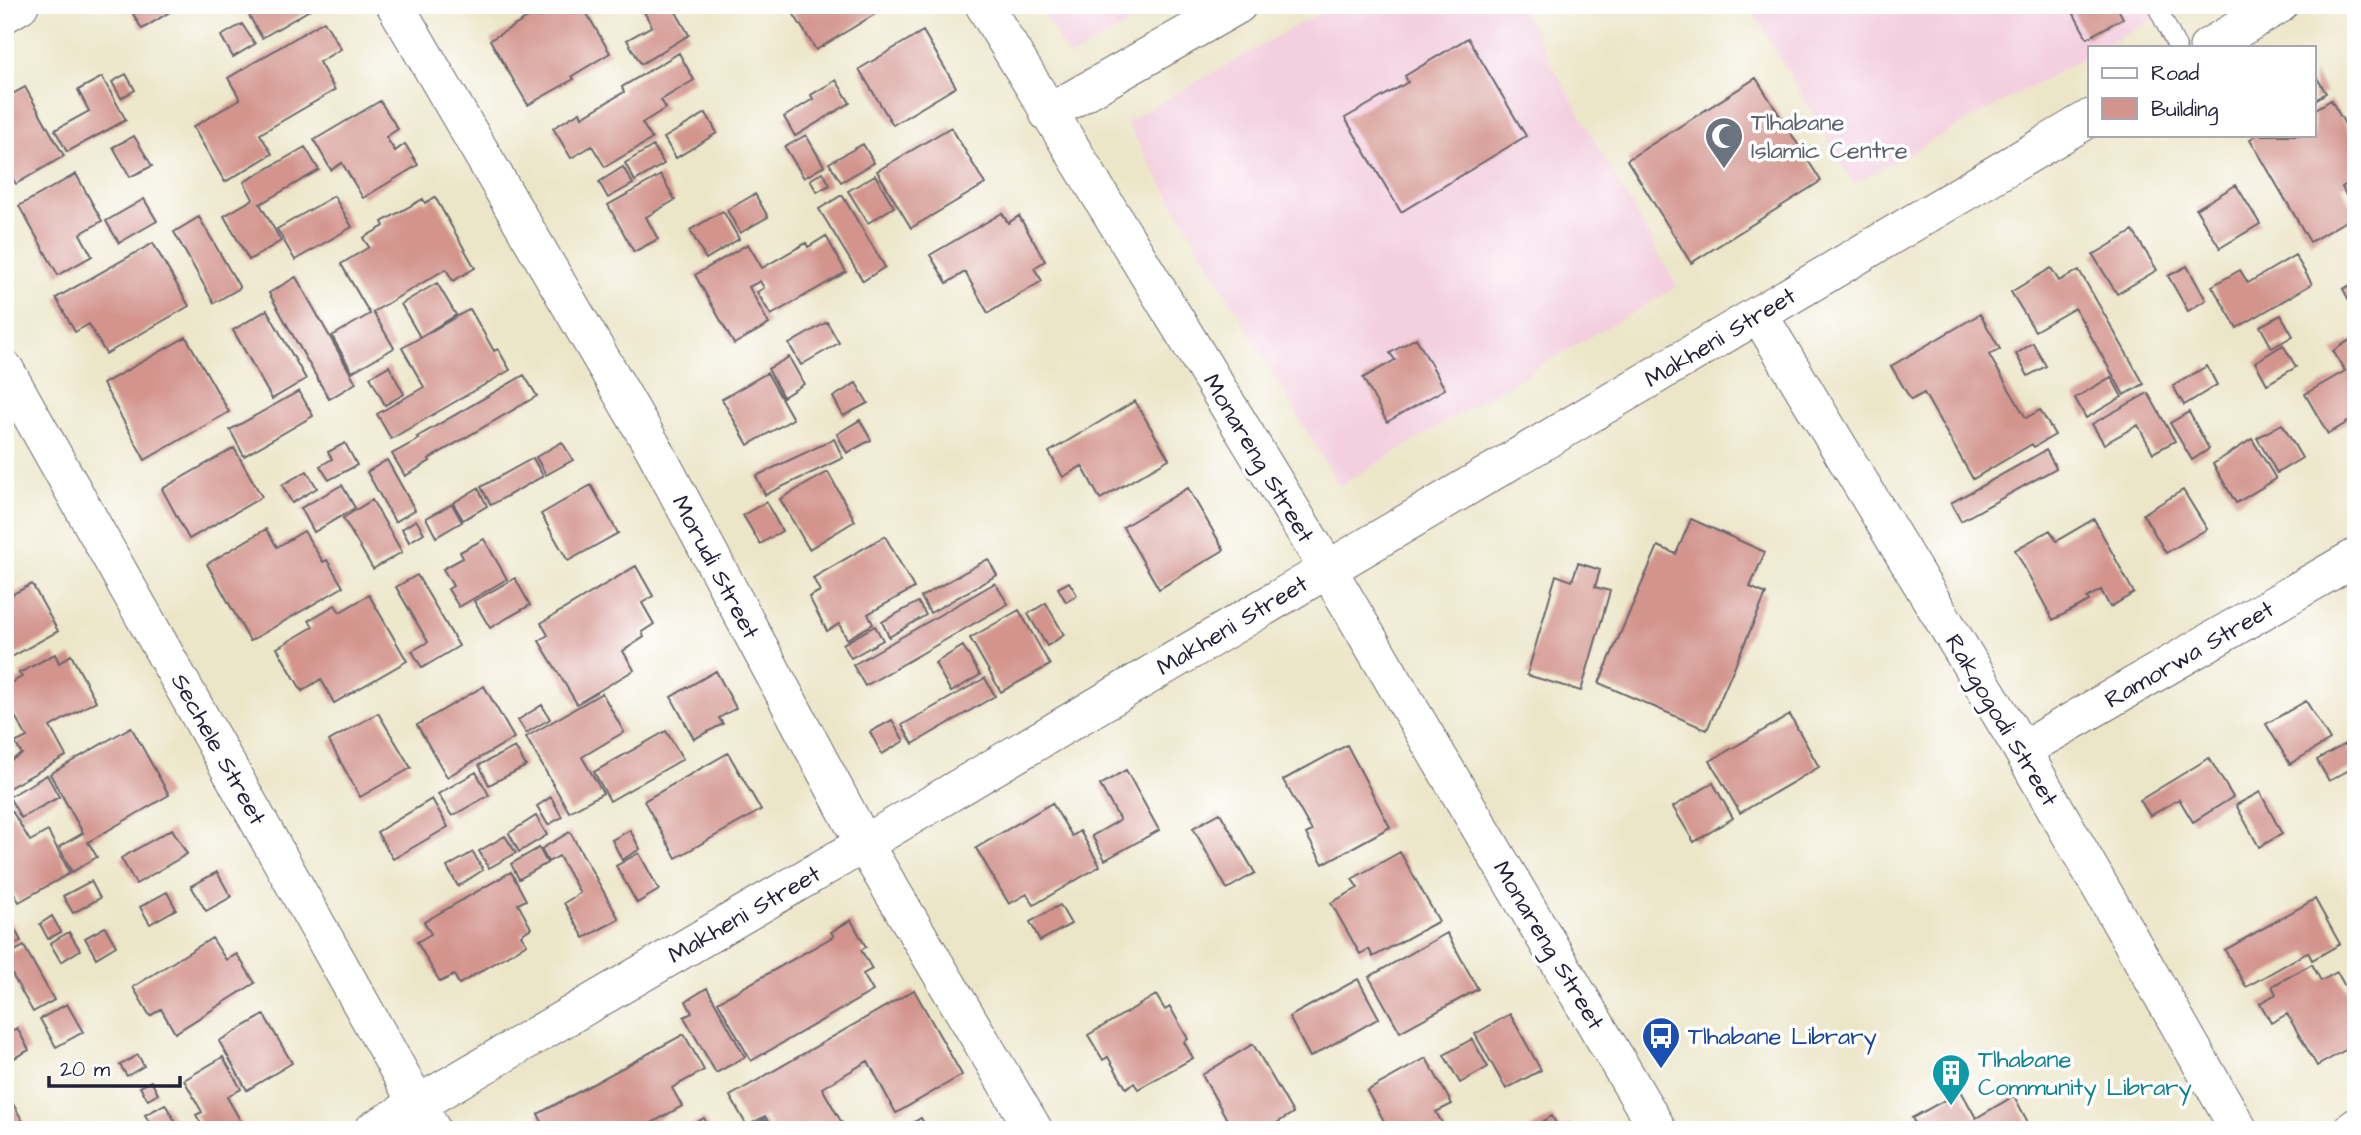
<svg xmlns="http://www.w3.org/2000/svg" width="2361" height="1135" viewBox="0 0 2361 1135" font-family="'Architects Daughter',sans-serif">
	<rect width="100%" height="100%" fill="#fff"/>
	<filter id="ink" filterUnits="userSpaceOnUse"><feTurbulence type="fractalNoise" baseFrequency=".0143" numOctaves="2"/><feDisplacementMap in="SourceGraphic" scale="14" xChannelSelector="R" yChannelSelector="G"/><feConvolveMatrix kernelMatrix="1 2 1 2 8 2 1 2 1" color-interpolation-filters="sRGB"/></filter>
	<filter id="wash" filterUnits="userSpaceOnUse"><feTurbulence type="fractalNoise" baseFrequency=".00686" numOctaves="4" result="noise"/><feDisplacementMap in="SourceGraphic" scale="28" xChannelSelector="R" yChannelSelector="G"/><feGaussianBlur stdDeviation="1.57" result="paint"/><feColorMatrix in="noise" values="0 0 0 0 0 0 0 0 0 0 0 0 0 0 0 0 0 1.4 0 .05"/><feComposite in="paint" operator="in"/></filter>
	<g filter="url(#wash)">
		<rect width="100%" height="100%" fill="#ece6c9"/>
		<!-- built -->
		<path fill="#f3cfdf" d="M1039,5H1161L1069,58Z
			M1333,5H1519L1677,287L1558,355L1339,486L1126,122Z
			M1749,5H2179L2103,47H2090V54L1853,184Z"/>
		<g id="blocks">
			<!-- building -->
			<path fill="#d3948d" d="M143,5H181L142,29L132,12Z
				M243,5H318L262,38Z
				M550,5H567L572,13L583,7L610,53L572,76L574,79L528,105L490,40Z
				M640,5H672L689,35L641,64L627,40L652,26Z
				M788,5H890L816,50Z
				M2069,5H2116L2123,18L2087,38Z
				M324,21L341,49L319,62L335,90L260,134L272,154L225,182L193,127L240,99L228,78Z
				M242,24L255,44L233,57L221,36Z
				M923,31L956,87L893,125L859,69Z
				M1468,38L1526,136L1401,212L1345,118L1408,82L1405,76Z
				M679,53L694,80L661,100L666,108L642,123L652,139L605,167L592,146L571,158L553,128L580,112L582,117L624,92L622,87Z
				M2314,73L2326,93L2314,101Z
				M126,74L135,90L121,98L112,82Z
				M102,77L126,120L67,152L55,130L89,111L78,90Z
				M1756,78L1821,181L1691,263L1627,160Z
				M836,80L850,103L795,136L784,117L813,99L811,95Z
				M25,87L64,156L16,184L5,166V98Z
				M2331,100L2356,143V167L2349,171L2354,179L2342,187L2356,215L2310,242L2250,139L2257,135H2314V110Z
				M380,101L398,129L386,137L395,151L405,144L418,165L363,198L342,163L331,170L314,140Z
				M706,113L717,133L676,158L664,138Z
				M951,127L985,184L911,228L877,171Z
				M806,135L824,166L804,178L785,147Z
				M134,136L152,166L130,177L113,147Z
				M863,144L874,163L841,182L829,163Z
				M653,146L664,164L635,181L625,163Z
				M305,147L319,170L260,204L281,241L249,260L224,216L253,199L244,182Z
				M623,167L633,184L608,198L599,182Z
				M823,172L830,185L817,192L810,180Z
				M76,174L102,221L80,234L92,256L58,275L19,206Z
				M661,175L675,200L646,217L658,239L634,252L608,205Z
				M875,175L894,207L868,223L848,191Z
				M2236,185L2260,224L2220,248L2196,209Z
				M755,194L768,217L740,233L727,210Z
				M842,195L885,267L863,281L819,209Z
				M334,196L352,227L295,260L277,229Z
				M435,197L475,268L453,281L446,269L373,312L394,348L352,372L332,336L370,314L341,264L369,247L363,238L384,226L382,222L423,199L425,203Z
				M144,199L157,221L119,243L106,221Z
				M723,211L739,239L706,259L690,230Z
				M1002,213L1008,223L1019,216L1045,261L1034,268L1042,281L988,313L965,272L947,283L930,255Z
				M199,217L240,288L214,303L174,232Z
				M2133,231L2157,270L2117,294L2093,255Z
				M826,236L846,272L771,315L757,292L764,288L760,281L749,287L769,324L734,344L695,275L748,244L762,268L806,243L808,247Z
				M153,243L189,306L106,354L89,324L75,332L56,298Z
				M2295,255L2312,284L2237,328L2212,286L2240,270L2248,283Z
				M2187,266L2206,300L2188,311L2168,276Z
				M2051,268L2059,281L2079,270L2144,384L2124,395L2075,308L2035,331L2011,292Z
				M296,277L356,383L329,399L269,293Z
				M2356,282V306L2353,308L2343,289Z
				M437,283L456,315L420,337L401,304Z
				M470,309L494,351L498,349L510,370L391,439L377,414L424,387L402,348Z
				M267,310L306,379L272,399L233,330Z
				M1980,314L2000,349L1989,355L2026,418L2040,410L2055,435L2034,447L2032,444L1973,479L1924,393L1911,400L1891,366Z
				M2281,315L2293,336L2272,348L2260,326Z
				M827,322L839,343L801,365L789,344Z
				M186,337L229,412L145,460L103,384Z
				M1416,338L1445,389L1387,422L1363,378L1395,360L1390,353Z
				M2350,340L2356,350V417L2328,434L2305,394L2345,371L2333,351Z
				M2033,343L2046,366L2028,376L2016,354Z
				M2283,345L2296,367L2267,384L2255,362Z
				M789,357L804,384L783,397L768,369Z
				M389,366L404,394L385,405L370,377Z
				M2207,366L2217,385L2184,405L2173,386Z
				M767,373L793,419L748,445L722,399Z
				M524,375L537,396L429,459L430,461L405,476L392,454L419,439L417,437Z
				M2111,377L2122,397L2086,418L2075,398Z
				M856,383L868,403L843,416L833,397Z
				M299,391L313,416L244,456L230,430Z
				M2148,393L2175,441L2153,453L2138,425L2104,444L2092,424Z
				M1135,401L1169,459L1100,499L1082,466L1063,477L1049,452Z
				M2189,412L2209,449L2192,460L2170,423Z
				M860,420L871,440L847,453L837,434Z
				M2282,424L2302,458L2277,473L2257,438Z
				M834,439L843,458L765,495L756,476Z
				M2252,439L2276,479L2236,503L2213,464Z
				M562,442L573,460L546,475L536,457Z
				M345,443L357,465L329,480L320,466L332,459L328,452Z
				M234,448L262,497L189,539L162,489Z
				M2046,450L2056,468L1961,521L1951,503Z
				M533,458L543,476L491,505L481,487Z
				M387,460L415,510L395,522L367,472Z
				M307,471L317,488L292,503L282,485Z
				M828,472L855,521L809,549L780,499Z
				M342,485L355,508L314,532L301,508Z
				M591,485L618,533L568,561L541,514Z
				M478,488L487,506L463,520L453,503Z
				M1188,488L1224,550L1159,589L1123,527Z
				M2183,490L2207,529L2166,553L2143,514Z
				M372,500L402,552L373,569L343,518Z
				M766,502L782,531L760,544L743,515Z
				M452,504L462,522L436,537L426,518Z
				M1691,519L1765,552L1750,587L1766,594L1707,730L1599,683L1658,546L1676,554Z
				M2094,519L2134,593L2110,607L2101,590L2087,598L2089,601L2053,620L2015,550L2050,530L2056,541Z
				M416,520L424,533L409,542L402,529Z
				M266,529L277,547L304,531L323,562L327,560L343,587L250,641L207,564Z
				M885,536L914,588L868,614L873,624L847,639L839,624L827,631L809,597L820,591L813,578Z
				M484,539L507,579L459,607L448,589L453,586L443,569L463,558L460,552Z
				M988,559L997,575L930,613L921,597Z
				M1578,563L1600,570L1595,587L1610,591L1581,691L1527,675L1556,575L1572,581Z
				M636,566L653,596L642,603L654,624L642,632L644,637L623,651L634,670L577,704L539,641L548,635L541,623Z
				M417,575L459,646L422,668L412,651L428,642L396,587Z
				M515,578L530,605L490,628L474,601Z
				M1069,582L1077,595L1066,602L1058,588Z
				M995,583L1008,604L865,686L853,665Z
				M32,584L58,631L6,660L5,598Z
				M369,595L407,661L334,703L321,679L302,691L277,648L313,627L309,620L335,605L340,612Z
				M918,602L926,615L889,637L882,622Z
				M1046,603L1064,635L1047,646L1028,614Z
				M1019,610L1050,665L1001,692L970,638Z
				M875,626L883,640L851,658L843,644Z
				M963,646L980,675L951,692L935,663Z
				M55,654L59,663L71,655L96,701L50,727L66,756L5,790V763L22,754L15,743L27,737L5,699V686L22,677L19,673Z
				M716,671L736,708L719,718L723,724L694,739L671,697Z
				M985,678L995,696L913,744L902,725Z
				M484,686L514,738L447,777L417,725Z
				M602,693L624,732L582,757L603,793L569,812L526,737Z
				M2306,701L2330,740L2290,764L2266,724Z
				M542,705L550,719L526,733L518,720Z
				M378,713L411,768L360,797L329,741Z
				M1790,715L1819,767L1740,813L1710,761Z
				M892,720L904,741L882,754L870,732Z
				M131,727L169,795L88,842L97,857L72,872L59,847L83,833L50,774Z
				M666,731L683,759L610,801L594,772Z
				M2345,744L2356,766L2329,781L2317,760Z
				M1347,745L1390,827L1323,864L1306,834L1312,831L1283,780Z
				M515,747L526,766L489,785L479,765Z
				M728,753L761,810L676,858L644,801Z
				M2209,758L2233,797L2193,822L2179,799L2150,816L2140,800Z
				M1126,770L1159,830L1105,860L1092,836L1120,820L1100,785Z
				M476,772L489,795L452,816L438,794Z
				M47,775L59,797L21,818L9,797Z
				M1713,783L1733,818L1694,842L1673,807Z
				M2260,792L2282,834L2259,847L2236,805Z
				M551,797L562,817L548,825L537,806Z
				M432,799L448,827L393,859L377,832Z
				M1052,803L1072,836L1080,831L1100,866L1034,905L1027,894L1009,904L976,848Z
				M12,811L30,841L48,831L70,873L19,902L5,877V814Z
				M1220,813L1255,873L1227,889L1193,828Z
				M536,816L547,835L519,852L509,833Z
				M172,829L187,854L136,884L121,858Z
				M630,830L640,849L622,860L612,840Z
				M570,832L619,919L584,938L564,903L580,893L559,856L548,862L541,849Z
				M505,836L516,853L489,868L479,851Z
				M539,848L547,863L519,879L511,864Z
				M473,852L483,870L458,886L447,867Z
				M1400,852L1439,921L1373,957L1369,949L1360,954L1331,903L1358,888L1352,879Z
				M639,853L659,890L637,903L616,866Z
				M217,872L231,897L206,911L191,886Z
				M511,872L526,900L518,904L531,928L521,935L527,944L459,984L454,975L440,982L417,942L431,934L424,922Z
				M91,881L100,898L73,913L63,896Z
				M167,892L176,909L150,924L140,907Z
				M2315,899L2340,944L2312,960L2308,952L2246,987L2225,950Z
				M1060,905L1071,924L1040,941L1030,922Z
				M52,916L61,932L48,939L40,924Z
				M851,920L866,947L861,950L872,969L863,974L873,991L751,1061L718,1002L834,936L831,932Z
				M11,922L21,941L5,949V925Z
				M105,927L116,946L96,958L85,938Z
				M69,932L80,950L61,962L50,943Z
				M1447,933L1478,989L1400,1032L1369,977Z
				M212,938L226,960L237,954L255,983L175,1033L161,1009L150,1016L133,987Z
				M24,946L54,1000L33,1012L5,962V956Z
				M2312,964L2321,981L2337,972L2356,1006V1044L2317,1066L2287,1014L2271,1023L2260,1003L2276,994L2272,986Z
				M1358,979L1379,1018L1310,1057L1289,1017Z
				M707,988L745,1057L716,1073L684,1017L692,1013L686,1001Z
				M914,990L962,1075L896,1113L868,1061L822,1088L846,1130H773L765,1116L747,1126L730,1096Z
				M1156,995L1165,1010L1170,1007L1188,1039L1184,1042L1193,1058L1138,1089L1134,1083L1126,1088L1108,1057L1103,1060L1088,1035Z
				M67,1004L83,1032L56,1047L40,1019Z
				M1510,1014L1541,1070L1506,1089L1475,1034Z
				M264,1015L292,1063L247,1090L219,1041Z
				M17,1028L29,1050L5,1063V1035Z
				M684,1034L704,1070L672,1088L682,1106L639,1130H546L538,1114Z
				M1472,1039L1488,1067L1460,1083L1444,1055Z
				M1253,1044L1293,1113L1265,1130H1233L1202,1075Z
				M138,1055L144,1066L127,1076L120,1065Z
				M223,1057L241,1089L227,1097L244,1127L238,1130H205L196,1115L202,1112L184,1080Z
				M1426,1058L1452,1104L1436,1112L1446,1130H1389L1367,1091Z
				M151,1081L158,1094L148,1100L140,1087Z
				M5,1090L28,1130H5Z
				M1961,1091L1976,1118L2014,1096L2032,1130H1919L1912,1118Z
				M165,1104L180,1130H154L145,1115Z
				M1552,1116L1560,1130L1570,1124L1573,1130H1528Z
				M704,1118L711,1130H683Z
				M921,1118L928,1130H901Z
				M764,1119L770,1130H746Z"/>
		</g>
	</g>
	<g filter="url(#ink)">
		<use href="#blocks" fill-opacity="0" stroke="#69676d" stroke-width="2"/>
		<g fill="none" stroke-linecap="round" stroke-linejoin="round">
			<defs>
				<path id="service" d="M2156,5L2177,47"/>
				<path id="minor" d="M395,5L654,449L864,844L1034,1130
					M984,5L1327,568L1658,1130
					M5,14L20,5
					M2208,47L2279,5
					M1048,113L1238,5
					M1759,315L2022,750L2239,1130
					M5,369L432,1130
					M2022,750L2356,557
					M373,1130L864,844L2090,118
					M2352,1130L2356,1127"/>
			</defs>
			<!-- service casing -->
			<use href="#service" stroke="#69676d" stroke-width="20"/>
			<!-- minor casing -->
			<use href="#minor" stroke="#69676d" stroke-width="39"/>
			<!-- service -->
			<use href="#service" stroke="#fff" stroke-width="18"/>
			<!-- minor -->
			<use href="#minor" stroke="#fff" stroke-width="37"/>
		</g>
	</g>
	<!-- icons -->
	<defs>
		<symbol id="mosque-pin" viewBox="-11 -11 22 30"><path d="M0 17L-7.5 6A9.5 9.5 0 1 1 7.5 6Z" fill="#6b7280" stroke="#fff"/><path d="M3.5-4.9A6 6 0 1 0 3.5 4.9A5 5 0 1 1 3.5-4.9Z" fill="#fff"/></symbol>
		<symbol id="bus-pin" viewBox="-11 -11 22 30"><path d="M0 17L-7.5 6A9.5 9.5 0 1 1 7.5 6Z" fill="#1a4fb4" stroke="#fff"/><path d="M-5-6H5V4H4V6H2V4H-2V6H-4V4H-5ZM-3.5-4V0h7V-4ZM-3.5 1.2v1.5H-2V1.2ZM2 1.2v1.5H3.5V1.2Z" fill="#fff"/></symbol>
		<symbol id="building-pin" viewBox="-11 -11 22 30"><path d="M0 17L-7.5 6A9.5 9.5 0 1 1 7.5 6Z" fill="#0f9aa8" stroke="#fff"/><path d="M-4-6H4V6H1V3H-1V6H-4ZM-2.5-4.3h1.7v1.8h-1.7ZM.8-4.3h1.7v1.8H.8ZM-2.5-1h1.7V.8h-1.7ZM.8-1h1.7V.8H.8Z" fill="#fff"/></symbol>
	</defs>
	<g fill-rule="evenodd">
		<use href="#mosque-pin" x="1702" y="114" width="44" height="60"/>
		<use href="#bus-pin" x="1639" y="1014" width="44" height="60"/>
		<use href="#building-pin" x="1929" y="1051" width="44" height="60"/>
	</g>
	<g text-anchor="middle" stroke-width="7" stroke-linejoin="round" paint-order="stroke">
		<!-- worship labels -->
		<g font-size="24" fill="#5b616d" stroke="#fff" text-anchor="start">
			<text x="1751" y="130">Tlhabane<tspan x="1751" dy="28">Islamic Centre</tspan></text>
		</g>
		<!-- street labels -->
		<g font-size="24" fill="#22223b" stroke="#fff">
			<text transform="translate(1720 337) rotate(-31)" y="8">Makheni Street</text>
			<text transform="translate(1259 458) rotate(59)" y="8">Monareng Street</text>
			<text transform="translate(716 567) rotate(62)" y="8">Morudi Street</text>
			<text transform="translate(1232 625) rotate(-31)" y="8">Makheni Street</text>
			<text transform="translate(2189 654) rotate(-30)" y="8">Ramorwa Street</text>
			<text transform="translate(2002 720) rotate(59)" y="8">Rakgogodi Street</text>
			<text transform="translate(219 749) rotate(61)" y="8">Sechele Street</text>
			<text transform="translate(744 914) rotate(-30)" y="8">Makheni Street</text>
			<text transform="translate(1549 945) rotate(59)" y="8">Monareng Street</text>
		</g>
		<!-- transit labels -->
		<g font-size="24" fill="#164399" stroke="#fff" text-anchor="start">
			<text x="1688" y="1044">Tlhabane Library</text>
		</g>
		<!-- culture labels -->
		<g font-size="24" fill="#0d838f" stroke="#fff" text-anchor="start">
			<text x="1978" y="1067">Tlhabane<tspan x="1978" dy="28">Community Library</tspan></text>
		</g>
	</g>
	<!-- margin -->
	<rect width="2361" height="1135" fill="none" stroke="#fff" stroke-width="28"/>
	<!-- legend -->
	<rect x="2088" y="46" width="228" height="91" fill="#ffffff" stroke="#a7a7b1" stroke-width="2"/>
	<rect x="2102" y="68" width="35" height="10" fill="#ffffff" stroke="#a7a7b1" stroke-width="2"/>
	<text x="2151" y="80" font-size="21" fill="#22223b">Road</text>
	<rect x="2102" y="98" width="35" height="21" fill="#d3948d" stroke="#a7a7b1" stroke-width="2"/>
	<text x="2151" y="116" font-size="21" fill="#22223b">Building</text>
	<!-- scale -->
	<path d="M49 1076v10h131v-10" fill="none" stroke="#22223b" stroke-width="3.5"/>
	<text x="60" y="1076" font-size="21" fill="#22223b" stroke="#ffffff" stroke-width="5" paint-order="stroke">20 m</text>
</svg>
